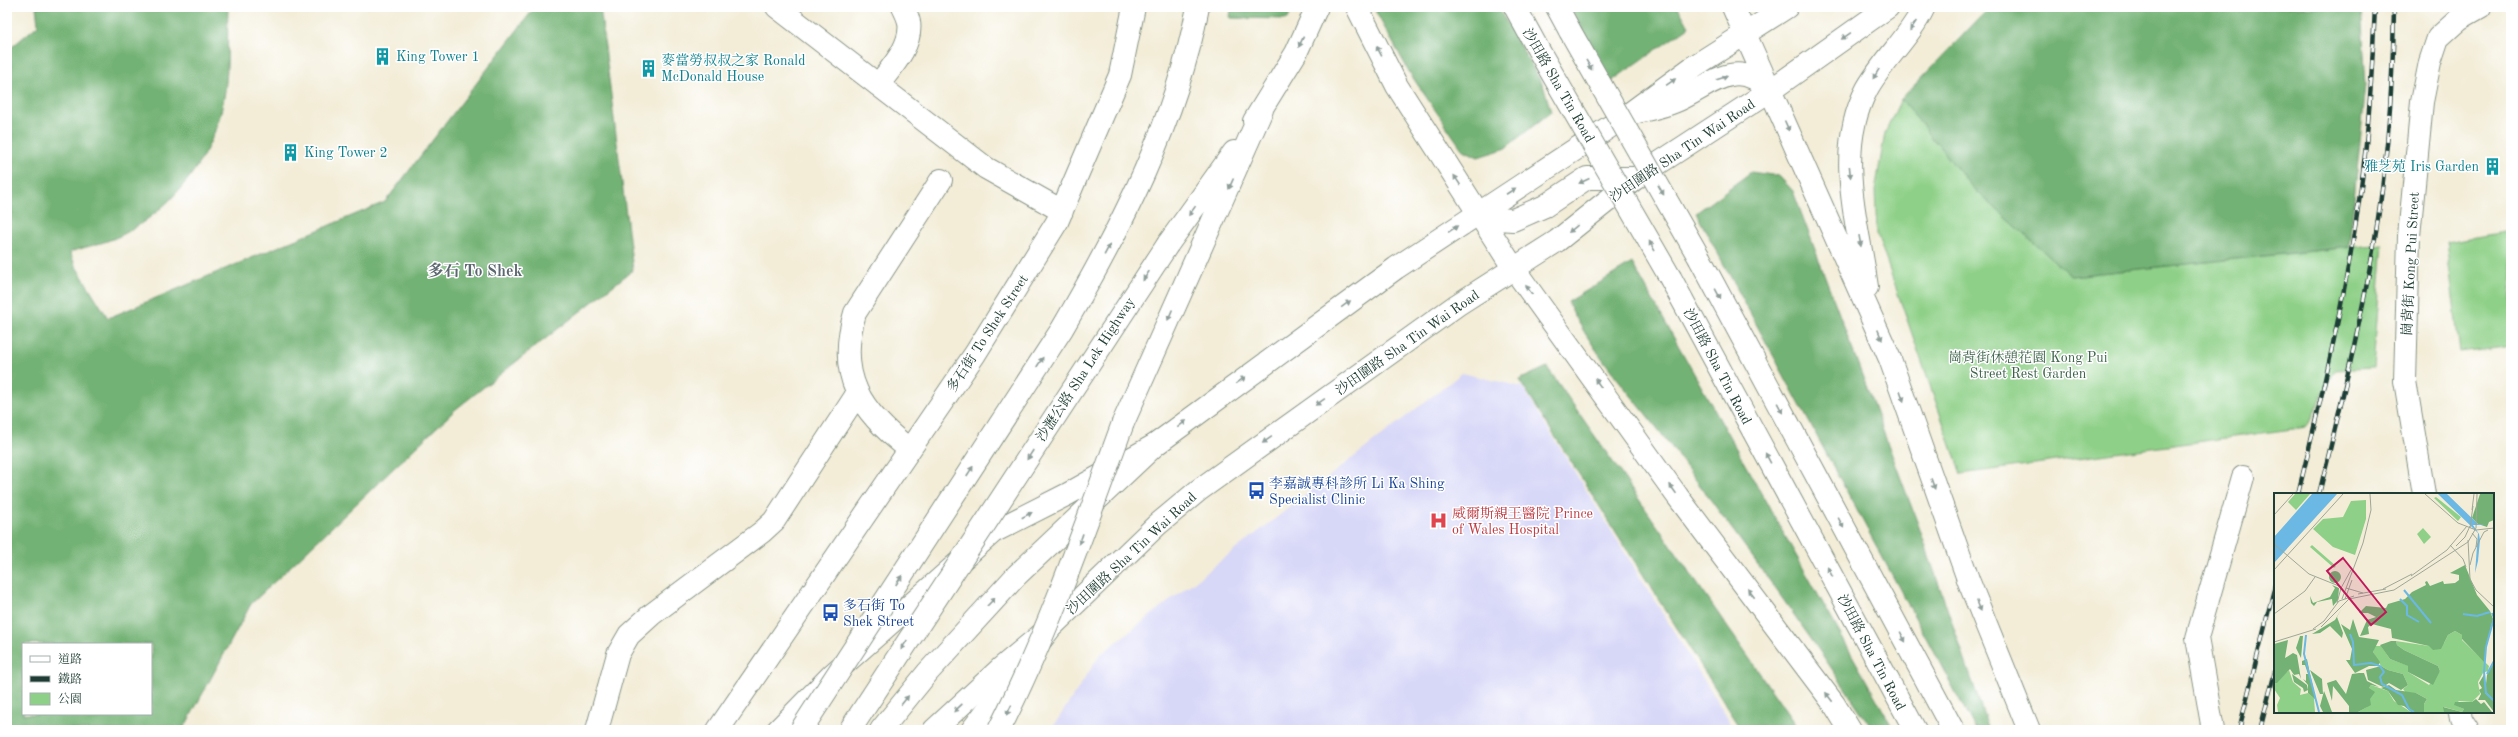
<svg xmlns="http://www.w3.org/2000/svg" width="2518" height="737" viewBox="0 0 2518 737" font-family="'Old Standard TT','Noto Serif TC',serif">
	<rect width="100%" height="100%" fill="#fff"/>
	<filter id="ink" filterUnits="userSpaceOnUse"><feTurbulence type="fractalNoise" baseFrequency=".025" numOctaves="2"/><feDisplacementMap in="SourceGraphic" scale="8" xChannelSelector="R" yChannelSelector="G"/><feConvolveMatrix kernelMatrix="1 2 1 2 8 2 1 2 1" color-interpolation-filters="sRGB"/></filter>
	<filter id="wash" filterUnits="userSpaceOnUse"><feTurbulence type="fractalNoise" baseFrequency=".012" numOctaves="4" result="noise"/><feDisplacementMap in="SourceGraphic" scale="16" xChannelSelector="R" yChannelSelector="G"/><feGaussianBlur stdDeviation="0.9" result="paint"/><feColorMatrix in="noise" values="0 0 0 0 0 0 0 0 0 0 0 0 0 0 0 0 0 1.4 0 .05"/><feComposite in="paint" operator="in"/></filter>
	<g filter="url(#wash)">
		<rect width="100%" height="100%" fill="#f3edd8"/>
		<!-- built -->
		<path fill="#d7d7f8" d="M1462,373L1522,387L1735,730H1051L1100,655Z"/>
		<!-- green -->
		<path fill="#8fd088" stroke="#57865e" d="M1901,99L1972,187L2071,276L2383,244L2373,368L2335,370L2307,427L1961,474L1877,234L1875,191L1885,133Z
			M2511,231V346L2460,353L2446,242Z"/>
		<!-- forest -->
		<path fill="#73b274" stroke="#497854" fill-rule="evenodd" d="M36,7H228C227,37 229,68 224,98C214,156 174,208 122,235C106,243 88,246 70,252L75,265L108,318L385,202L535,7H600L633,270L456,409L251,604L183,730H7V51L38,25ZM23,644H151V714H23Z
			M1231,7H1293L1288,19L1230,18Z
			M1373,7H1498L1544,87L1551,112L1504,149L1478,157L1462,149L1411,75Z
			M1570,7H1678L1689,27L1610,82Z
			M1990,7H2361L2366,85L2349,247L2071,276L1972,187L1901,99Z
			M1751,172L1779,176L1793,191L1918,524L1989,730H1976L1696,213Z
			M1632,263L1894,730H1873C1810,634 1741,541 1673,449C1638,401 1593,356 1568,302Z
			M1547,367L1799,730H1742L1519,380Z"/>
	</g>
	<g filter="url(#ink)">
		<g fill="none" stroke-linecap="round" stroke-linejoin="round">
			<defs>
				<path id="minor" d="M777,7L986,168L1062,211
					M878,85C891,68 913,45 909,22C908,17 905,11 903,7
					M909,449C861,412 836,376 855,313L941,180
					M2424,494L2405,381L2409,236L2422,102L2430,62L2438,38L2459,19L2480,7
					M2460,712L2461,719L2468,730
					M597,730L618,654L629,635L651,615L762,532L774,521L857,394
					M718,730L975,354L1057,222L1120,75L1134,7
					M2213,730L2197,638L2243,477"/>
				<path id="major" d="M881,730L928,672L1017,575L1155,445L1396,268L1629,114L1693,67L1787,7
					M972,730L1051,627L1157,525L1199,490L1457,305L1557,241L1636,178L1771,90L1888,7"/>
				<path id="highway" d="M1357,7L1397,86L1514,269L1678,497L1834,704L1850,730
					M1515,7L1539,51
					M1557,7L1570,31
					M1733,7L1890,359L1969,582L2029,730
					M1629,114C1644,110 1660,108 1674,102C1711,87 1733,55 1771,90
					M1254,121L1296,53L1317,7
					M1479,212L1498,219L1513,220L1545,206L1587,178H1636
					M1168,244L1234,152
					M1700,259L1953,730
					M1671,279L1915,730
					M1867,287C1858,222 1834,151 1867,89C1883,60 1910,37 1924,7
					M1123,423L1262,110
					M778,730L833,674L993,532L1068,494L1155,445
					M934,730L1000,669L1048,629"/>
			</defs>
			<!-- minor casing -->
			<use href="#minor" stroke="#899586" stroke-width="24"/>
			<!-- major casing -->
			<use href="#major" stroke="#899586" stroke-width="24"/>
			<!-- highway casing -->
			<use href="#highway" stroke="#899586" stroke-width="24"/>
			<!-- minor -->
			<use href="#minor" stroke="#fff" stroke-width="22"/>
			<!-- major -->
			<use href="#major" stroke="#fff" stroke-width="22"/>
			<!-- highway -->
			<use href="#highway" stroke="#fff" stroke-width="22"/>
			<defs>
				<path id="rail" d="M2298,494C2322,395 2346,295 2360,194C2369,132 2372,70 2375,7
					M2319,494C2337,422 2354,351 2368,278C2385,190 2393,97 2394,7
					M2239,730L2275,585
					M2260,730L2275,671"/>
			</defs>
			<!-- rail casing -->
			<use href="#rail" stroke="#1f3d34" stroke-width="4.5"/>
			<!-- rail -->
			<use href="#rail" stroke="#fff" stroke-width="3" stroke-dasharray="9" stroke-linecap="butt"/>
			<defs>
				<path id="highway-bridge" d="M1570,31L1700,259
					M1539,51L1671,279
					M801,730L1062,329C1121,228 1176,122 1198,7
					M850,730L1168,244
					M999,730C1049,631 1085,527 1123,423"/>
			</defs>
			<!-- highway-bridge casing -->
			<use href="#highway-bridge" stroke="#899586" stroke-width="24" stroke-linecap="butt"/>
			<!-- highway-bridge -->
			<use href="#highway-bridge" stroke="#fff" stroke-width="22"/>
		</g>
		<!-- one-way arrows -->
		<defs><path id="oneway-solid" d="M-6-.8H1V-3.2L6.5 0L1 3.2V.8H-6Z"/></defs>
		<g fill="#8f9e9a">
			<use href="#oneway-solid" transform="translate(1913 26) rotate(124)"/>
			<use href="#oneway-solid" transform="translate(1846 36) rotate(145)"/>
			<use href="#oneway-solid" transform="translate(1301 42) rotate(115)"/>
			<use href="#oneway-solid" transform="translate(1379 51) rotate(-118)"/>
			<use href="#oneway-solid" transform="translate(1589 65) rotate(60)"/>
			<use href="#oneway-solid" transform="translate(1876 74) rotate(122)"/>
			<use href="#oneway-solid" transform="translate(1722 78) rotate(-18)"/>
			<use href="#oneway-solid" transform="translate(1671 82) rotate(-35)"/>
			<use href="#oneway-solid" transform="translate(1787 126) rotate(66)"/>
			<use href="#oneway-solid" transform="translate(1850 172) rotate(84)"/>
			<use href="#oneway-solid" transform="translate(1457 180) rotate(-124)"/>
			<use href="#oneway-solid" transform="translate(1584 181) rotate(155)"/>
			<use href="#oneway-solid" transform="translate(1231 184) rotate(114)"/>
			<use href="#oneway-solid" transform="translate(1661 190) rotate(60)"/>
			<use href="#oneway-solid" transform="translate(1511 191) rotate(-33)"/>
			<use href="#oneway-solid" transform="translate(1192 211) rotate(126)"/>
			<use href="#oneway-solid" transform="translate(1453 229) rotate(-34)"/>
			<use href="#oneway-solid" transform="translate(1573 229) rotate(141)"/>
			<use href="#oneway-solid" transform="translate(1860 241) rotate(80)"/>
			<use href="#oneway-solid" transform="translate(1652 246) rotate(-120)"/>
			<use href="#oneway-solid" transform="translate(1107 250) rotate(-62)"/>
			<use href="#oneway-solid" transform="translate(1146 276) rotate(123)"/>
			<use href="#oneway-solid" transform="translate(1529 290) rotate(-126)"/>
			<use href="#oneway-solid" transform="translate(1718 294) rotate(62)"/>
			<use href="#oneway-solid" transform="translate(1346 304) rotate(-36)"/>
			<use href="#oneway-solid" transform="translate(1170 315) rotate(113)"/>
			<use href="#oneway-solid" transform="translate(1880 335) rotate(68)"/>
			<use href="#oneway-solid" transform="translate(1040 362) rotate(-57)"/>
			<use href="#oneway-solid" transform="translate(1241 380) rotate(-36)"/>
			<use href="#oneway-solid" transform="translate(1598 383) rotate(-125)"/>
			<use href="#oneway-solid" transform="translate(1902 396) rotate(71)"/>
			<use href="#oneway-solid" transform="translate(1320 402) rotate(145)"/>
			<use href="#oneway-solid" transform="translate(1780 408) rotate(62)"/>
			<use href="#oneway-solid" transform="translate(1182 424) rotate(-38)"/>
			<use href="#oneway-solid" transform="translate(1267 440) rotate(145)"/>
			<use href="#oneway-solid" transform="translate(1030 455) rotate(123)"/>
			<use href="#oneway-solid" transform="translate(1768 458) rotate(-118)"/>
			<use href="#oneway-solid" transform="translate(970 471) rotate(-57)"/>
			<use href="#oneway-solid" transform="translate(1933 484) rotate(70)"/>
			<use href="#oneway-solid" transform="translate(1673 489) rotate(-125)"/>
			<use href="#oneway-solid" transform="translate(1027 515) rotate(-27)"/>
			<use href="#oneway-solid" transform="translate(1841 523) rotate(62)"/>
			<use href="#oneway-solid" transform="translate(1081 539) rotate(110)"/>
			<use href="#oneway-solid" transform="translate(1830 572) rotate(-118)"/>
			<use href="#oneway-solid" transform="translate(899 580) rotate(-57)"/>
			<use href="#oneway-solid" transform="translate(1751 593) rotate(-127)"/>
			<use href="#oneway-solid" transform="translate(991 602) rotate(-46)"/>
			<use href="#oneway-solid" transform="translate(1979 606) rotate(68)"/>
			<use href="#oneway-solid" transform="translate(1903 637) rotate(62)"/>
			<use href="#oneway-solid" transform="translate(904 645) rotate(123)"/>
			<use href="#oneway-solid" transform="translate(1829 697) rotate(-127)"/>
			<use href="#oneway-solid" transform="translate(905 700) rotate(-51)"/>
			<use href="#oneway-solid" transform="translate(958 708) rotate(137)"/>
			<use href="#oneway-solid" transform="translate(1009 710) rotate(117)"/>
		</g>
	</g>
	<!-- icons -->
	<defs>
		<symbol id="building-bare" viewBox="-9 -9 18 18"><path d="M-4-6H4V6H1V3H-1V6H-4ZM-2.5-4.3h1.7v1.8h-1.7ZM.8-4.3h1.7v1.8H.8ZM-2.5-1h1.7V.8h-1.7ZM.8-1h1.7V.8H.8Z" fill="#0f9aa8" stroke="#fff" stroke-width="2.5" paint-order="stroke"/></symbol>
		<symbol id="bus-bare" viewBox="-9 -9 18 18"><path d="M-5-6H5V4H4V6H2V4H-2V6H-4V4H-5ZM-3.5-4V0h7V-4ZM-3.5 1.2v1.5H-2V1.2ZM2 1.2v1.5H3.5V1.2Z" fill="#1a4fb4" stroke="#fff" stroke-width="2.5" paint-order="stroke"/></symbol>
		<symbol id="hospital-bare" viewBox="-9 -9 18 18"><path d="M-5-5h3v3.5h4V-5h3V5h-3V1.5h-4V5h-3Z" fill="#e0444e" stroke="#fff" stroke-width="2.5" paint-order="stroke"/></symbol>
	</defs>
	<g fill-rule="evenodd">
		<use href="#building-bare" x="370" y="44" width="25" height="25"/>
		<use href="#building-bare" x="636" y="56" width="25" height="25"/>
		<use href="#building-bare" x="278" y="140" width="25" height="25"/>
		<use href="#building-bare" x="2480" y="154" width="25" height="25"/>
		<use href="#bus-bare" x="1244" y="478" width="25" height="25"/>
		<use href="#hospital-bare" x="1426" y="508" width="25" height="25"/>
		<use href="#bus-bare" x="818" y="600" width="25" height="25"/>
	</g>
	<g text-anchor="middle" stroke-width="3" stroke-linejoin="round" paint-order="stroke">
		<!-- culture labels -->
		<g font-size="14" fill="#0d838f" stroke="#fff" text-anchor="start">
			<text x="396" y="61">King Tower 1</text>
			<text x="661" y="65">麥當勞叔叔之家 Ronald<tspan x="661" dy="16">McDonald House</tspan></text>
			<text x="304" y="157">King Tower 2</text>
			<text x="2479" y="171" text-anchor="end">雅芝苑 Iris Garden</text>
		</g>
		<!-- street labels -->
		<g font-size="14" fill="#1f3d34" stroke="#fff">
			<text transform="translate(1559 85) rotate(60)" y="5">沙田路 Sha Tin Road</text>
			<text transform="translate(1682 150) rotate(-34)" y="5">沙田圍路 Sha Tin Wai Road</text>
			<text transform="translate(2410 264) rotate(-87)" y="5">崗背街 Kong Pui Street</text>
			<text transform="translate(987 333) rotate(-57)" y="5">多石街 To Shek Street</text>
			<text transform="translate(1407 342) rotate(-35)" y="5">沙田圍路 Sha Tin Wai Road</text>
			<text transform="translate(1718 366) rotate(62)" y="5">沙田路 Sha Tin Road</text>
			<text transform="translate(1085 369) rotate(-57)" y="5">沙瀝公路 Sha Lek Highway</text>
			<text transform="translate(1131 553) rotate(-43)" y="5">沙田圍路 Sha Tin Wai Road</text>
			<text transform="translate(1872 652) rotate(62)" y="5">沙田路 Sha Tin Road</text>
		</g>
		<!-- park labels -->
		<g font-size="14" fill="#3b6249" stroke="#fff">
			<text x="2028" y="362">崗背街休憩花園 Kong Pui<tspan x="2028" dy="16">Street Rest Garden</tspan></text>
		</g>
		<!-- transit labels -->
		<g font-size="14" fill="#164399" stroke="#fff" text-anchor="start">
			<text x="1269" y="488">李嘉誠專科診所 Li Ka Shing<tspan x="1269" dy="16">Specialist Clinic</tspan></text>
			<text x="843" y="610">多石街 To<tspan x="843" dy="16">Shek Street</tspan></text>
		</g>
		<!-- health labels -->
		<g font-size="14" fill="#be3a42" stroke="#fff" text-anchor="start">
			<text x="1452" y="518">威爾斯親王醫院 Prince<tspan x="1452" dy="16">of Wales Hospital</tspan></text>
		</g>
		<!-- quarter labels -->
		<g font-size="16" font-weight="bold" fill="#5d676f" stroke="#fff">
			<text x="475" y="276">多石 To Shek</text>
		</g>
	</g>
	<!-- overview -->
	<g transform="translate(2274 493)">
		<rect width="220" height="220" fill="#f3edd8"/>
		<path d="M21,1H36L22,17L14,9ZM162,4L187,24L184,28L160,5ZM92,7V26L81,62L59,54L39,36L49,26L69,24L77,8ZM149,35L157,44L150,51L143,41ZM38,52L62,73L60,75L36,54ZM181,138L188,142V147L215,173L214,178L209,180L204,189L206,201L198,209L185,208L181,212L190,216L188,219L170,214V219H150V211L153,206L142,200H132L129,196L134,192L129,181L114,177L107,173L99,159L101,153H107L116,166L135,173L134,179L155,192L166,178L164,173L130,157L123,152L122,148L155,153L170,150L174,142ZM15,177L19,189L27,196L26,202L34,200L40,205L41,219H4L3,212L6,205L0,196V190L3,189ZM97,192L114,198L120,208L137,219H84L93,214L95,195Z" fill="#8fd088"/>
		<path d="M206,1H220V27L215,29L213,34L204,31L198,25ZM191,72L203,102L216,118L219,126L212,154L211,170L188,146V142L181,138L174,142L167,156L159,157L155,153L118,145L117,136L98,131L94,134L95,141L86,143L93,127L102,124L94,120H85L92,113L112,115L114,111L131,106L138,99L152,92L151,89L153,88L156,93L169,88L170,91L181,90L185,87V82L176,80ZM55 84a6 6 0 1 1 12 0a6 6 0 1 1-12 0ZM58,92L65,95L64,107L59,113L58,106L43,109L40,113L37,110L36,103L39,110L56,104L61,95ZM68,115L63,124L69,140L68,145L56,133L46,140L38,141L61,127ZM79,126L85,144L105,147L99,159L106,169L104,173H95L81,180L72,167H76L78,156L67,131L76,137ZM26,143H29L27,165L22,155ZM14,147L11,165L19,160L23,162L27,186L25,181L20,182L16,176L3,190H0V151ZM117,148H122L123,152L130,157L164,173L166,178L159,192L134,179V173L116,166L106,152ZM33,166L36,181L42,207L34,200V192L29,186L32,188V181H34L31,172H28V168ZM220,169V208L212,199V191L213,182ZM107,173L114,177L129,181L134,192L127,197L115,190L109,194L94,187L92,177ZM36,177L48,186L49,201H46ZM85,180H90L93,188L105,194L97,192L95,195L101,199L96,206L97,212L84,219H75V213L59,193L58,208L53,190L62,187L72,201L78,181ZM211,180V200L220,208V219L211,207H204L207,201L205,197L208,195L205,190ZM18,181L33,192L34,197L30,199L29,195L20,189ZM115,192L122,197L142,200L153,206L150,211V219H137L130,213L124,212L114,198L107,195ZM50,198L52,203L58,219H49L46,213ZM202,206L207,211L210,209L218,219H170L169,214L188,219L190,216L180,212L181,209H198Z" fill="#73b274"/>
		<path d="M38,1H63L0,70V44ZM164,1H173L204,31L212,32H199L205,41L206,47L204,68L201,80L204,40Z" fill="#6bb8e4"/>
		<path fill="none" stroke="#6bb8e4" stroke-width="2" d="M130,97L157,130M126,106L133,113V122L145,129M218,120L220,125L212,154L210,179L212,200L220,208M189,121L203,123L216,119M76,141L79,149L80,172L97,170L106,173L110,179L106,184L108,191L128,202L135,216L140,219M32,142L30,161L45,219M213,181L220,168"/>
		<path fill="none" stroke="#9ea796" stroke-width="1" d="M151,1L184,30L202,37L220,35M198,17L200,1M0,22L19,1M196,35L199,13M198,40L203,46L202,54M194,47L196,86L202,97L220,114M0,51L35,81L65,93M176,52L189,66L192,74M182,53L191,44L196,33M196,72L199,60L210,39L214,37M0,77L69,1M137,83L173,57L193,33M72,95L89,100M109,96L138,81M84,101L112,96M68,106L89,50L97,17L96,1M71,106L78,87M63,110L67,95L77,77M0,121L31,98L41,84M47,134L75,106L120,97L194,49L202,35L203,1M39,136L50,128L65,108L80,103M0,149L42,136"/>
		<path fill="#c2185b" fill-opacity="0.15" stroke="#c2185b" stroke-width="2" d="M69,65L112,119L97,132L53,78Z"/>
		<rect width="220" height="220" fill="none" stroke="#1f3d34" stroke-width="2"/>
	</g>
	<!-- margin -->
	<rect width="2518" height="737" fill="none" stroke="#fff" stroke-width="24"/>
	<!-- legend -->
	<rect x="22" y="643" width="130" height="72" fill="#ffffff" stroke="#a5b1ae"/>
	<rect x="30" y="656" width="20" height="6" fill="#ffffff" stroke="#a5b1ae"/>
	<text x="58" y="663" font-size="12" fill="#1f3d34">道路</text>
	<rect x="30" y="676" width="20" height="6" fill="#1f3d34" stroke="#a5b1ae"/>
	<text x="58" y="683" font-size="12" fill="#1f3d34">鐵路</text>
	<rect x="30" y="693" width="20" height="12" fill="#8fd088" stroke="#a5b1ae"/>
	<text x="58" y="703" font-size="12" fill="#1f3d34">公園</text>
</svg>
